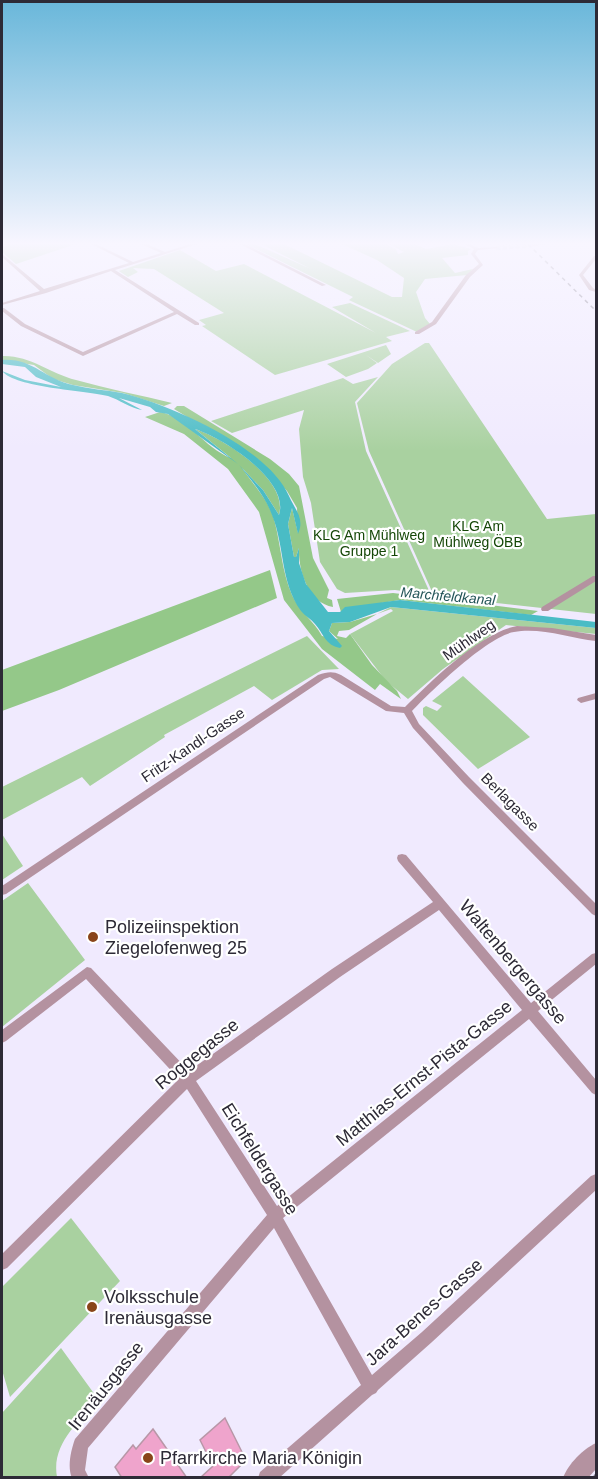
<svg xmlns="http://www.w3.org/2000/svg" width="598" height="1479" viewBox="0 0 598 1479" font-family="Helvetica,sans-serif">
	<rect width="100%" height="100%" fill="#f0eafe"/>
	<!-- green -->
	<path fill="#a9d1a0" d="M11,244H76L16,264L2,252V247Z
		M246,244H255L311,269L261,244H284L392,297H402L404,278L377,260L342,244H386L396,249L398,254L404,252L389,244H415L426,249L453,244L471,249L468,251V255L442,258L455,273L473,269L467,275L425,279L416,292L425,318L430,324L417,332L351,301L349,300L353,297Z
		M180,250L216,271L244,264L376,333L332,307L350,303L410,331L386,337L392,341L275,375L202,326L206,325L199,320L224,313L154,269L133,268L138,272L128,277L119,271Z
		M425,343H429L547,519L596,514V614L434,596L369,451L357,403L392,364Z
		M386,345L391,354L378,363L366,355L377,363L368,369L346,377L327,364Z
		M378,377L355,402L366,451L431,595L395,590L345,593L337,589L320,562L311,503L303,477L299,429L304,410L232,433L211,421L343,378L353,384Z
		M391,607L596,628V634L506,625L443,669L408,699L386,681L350,634L393,611L391,609L377,614Z
		M307,636L339,669L322,670L272,700L254,686L164,735L165,737L90,786L82,777L2,820V787Z
		M463,676L530,737L478,769L423,715V708L426,706L437,711L442,706L432,701Z
		M2,834L23,866L2,880Z
		M28,883L85,960L2,1027V901Z
		M71,1218L120,1281L10,1397L2,1370V1287Z
		M61,1348L98,1399C79,1422 51,1444 57,1477H3L2,1413Z"/>
	<!-- forest -->
	<path fill="#94c889" d="M2,356C30,355 49,373 76,380C108,389 140,395 172,403L164,406L123,393L73,385L53,379L34,365L2,360Z
		M177,406H184L270,459L289,474L299,486L313,558L329,590L327,598L332,600L333,607C308,603 298,570 299,548L296,557H294L288,524L292,508L298,533L297,508L287,491L259,460L174,409Z
		M160,412C188,417 204,448 231,458L195,429C223,438 289,479 279,515L263,490L242,468C254,486 270,501 275,523C281,547 282,572 292,595C299,611 314,621 322,636L338,639L329,631L332,623L350,622L377,614L349,630L339,631L337,636L346,638L350,634L372,665L397,691L401,699L380,684L375,690L322,649L284,600L259,512L228,469L184,434L145,417Z
		M270,570L277,598L59,690L2,711V670Z
		M393,593L538,611L531,615L400,600L344,609L341,612L337,599Z"/>
	<!-- water -->
	<path fill="#4abcc5" d="M2,360C33,358 44,379 73,385C89,389 106,390 122,393C172,405 268,448 289,496C295,510 305,518 298,534L292,508L288,524L294,557H296L299,548V563L306,584L328,612H340L345,607L400,600L596,622V628L391,607L350,622L332,623L329,631L342,646L340,648C325,645 324,634 315,624C311,619 305,616 301,611C280,582 285,547 272,515C265,496 252,481 239,465L263,490L279,515C290,481 225,439 195,429L238,464L168,414L156,412L150,407L119,398L142,410C130,408 120,400 108,396C84,390 16,388 2,371L25,380L61,387L36,377L25,367L2,364Z"/>
	<!-- building -->
	<path fill="#efa4cc" stroke="#b897a7" stroke-width="1.5" d="M225,1418L246,1460L228,1478H200L213,1466L200,1440Z
		M153,1429L187,1478H122L115,1467L133,1445L136,1449Z"/>
	<g fill="none" stroke-linecap="round" stroke-linejoin="round">
		<!-- minor-tunnel -->
		<path stroke="#c9c4d6" stroke-width="4.5" stroke-dasharray="4.5 2" stroke-linecap="butt" d="M496,248L533,245"/>
		<!-- minor -->
		<path fill="#b492a0" fill-rule="evenodd" d="M91,244H96L133,262L161,253L141,244H147L165,252L190,244H197L115,270L199,323V325H195L177,314L83,356L21,326L2,311V308H4L25,324L83,352L174,312L111,271L46,293L2,305V303L40,291L2,257V254L44,289L129,263Z
			M240,244H245L326,285L322,286Z
			M465,244H470L478,248L496,247L498,248L478,250L475,254L483,265L470,277L436,324L419,334H415V332L432,322L466,275L479,264L471,254L474,249Z
			M531,244H549L533,246Z
			M594,256H596V259L583,275L593,288L596,290V292L589,290L579,275Z
			M593,576H596V581L548,611H542L541,609L542,607Z
			M517,626L552,628L596,635V641C570,638 540,627 514,632C488,636 431,691 412,711L419,724L469,777L596,904V916L592,914L463,783L413,728L404,713L386,711L330,677L324,679L6,894L2,895V886L318,675C328,672 332,671 341,675L391,706L405,707C431,681 481,632 517,626Z
			M596,693V699L581,703L577,700L578,698Z
			M402,854L406,855L531,1003L592,954L596,953V964L538,1011L596,1080V1095L592,1093L529,1019L283,1218L372,1375L422,1332L591,1176L596,1174V1190L432,1342L378,1390L376,1393L372,1395L279,1478H258L260,1472L361,1385L274,1228L88,1448L85,1470L89,1478H72C67,1467 71,1450 75,1439L267,1215L187,1089L7,1268L2,1270V1254L179,1079L86,979L6,1041L2,1043V1030L87,967L91,968L189,1071L332,969L433,902L398,861L397,858L398,855ZM439,910L522,1010L277,1206L196,1081L340,977Z"/>
		<!-- tertiary -->
		<path fill="#b492a0" fill-rule="evenodd" d="M596,1443V1469L588,1478H563C568,1464 583,1449 596,1443Z"/>
		<!-- tram -->
		<path stroke="#777382" stroke-width="2" d="M593,1478L596,1474"/>
		<!-- rail -->
		<path stroke="#777382" stroke-width="1.5" stroke-dasharray="4 4" stroke-linecap="butt" d="M528,244L596,311"/>
	</g>
	<!-- sky -->
	<linearGradient id="sky" x2="0" y2="1"><stop stop-color="#69b7da"/><stop offset="0.54" stop-color="#f8f6ff"/><stop offset="1" stop-color="#f8f6ff" stop-opacity="0"/></linearGradient>
	<rect width="598" height="451" fill="url(#sky)"/>
	<!-- markers -->
	<g fill="#894519" stroke="#fff" stroke-width="2">
		<circle cx="93" cy="937" r="6"/>
		<circle cx="92" cy="1307" r="6"/>
		<circle cx="148" cy="1458" r="6"/>
	</g>
	<g text-anchor="middle" stroke-width="4.5" stroke-linejoin="round" paint-order="stroke">
		<!-- far-park labels -->
		<g font-size="14" fill="#154707" stroke="#fff">
			<text x="478" y="531">KLG Am<tspan x="478" dy="16">Mühlweg ÖBB</tspan></text>
			<text x="369" y="540">KLG Am Mühlweg<tspan x="369" dy="16">Gruppe 1</tspan></text>
		</g>
		<!-- far-water labels -->
		<g font-size="14" font-style="italic" fill="#235458" stroke="#fff">
			<text transform="translate(448 596) rotate(5)" y="5">Marchfeldkanal</text>
		</g>
		<!-- street labels -->
		<g font-size="15" fill="#2d2a36" stroke="#fff">
			<text transform="translate(469 640) rotate(-35)" y="5">Mühlweg</text>
			<text transform="translate(193 745) rotate(-34)" y="5">Fritz-Kandl-Gasse</text>
			<text transform="translate(510 802) rotate(45)" y="5">Berlagasse</text>
		</g>
		<!-- near-poi labels -->
		<g font-size="18" fill="#2d2a36" stroke="#fff" text-anchor="start">
			<text x="105" y="933">Polizeiinspektion<tspan x="105" dy="21">Ziegelofenweg 25</tspan></text>
			<text x="104" y="1303">Volksschule<tspan x="104" dy="21">Irenäusgasse</tspan></text>
			<text x="160" y="1464">Pfarrkirche Maria Königin</text>
		</g>
		<!-- near-street labels -->
		<g font-size="18" fill="#2d2a36" stroke="#fff">
			<text transform="translate(513 962) rotate(50)" y="6">Waltenbergergasse</text>
			<text transform="translate(197 1054) rotate(-39)" y="6">Roggegasse</text>
			<text transform="translate(424 1073) rotate(-39)" y="6">Matthias-Ernst-Pista-Gasse</text>
			<text transform="translate(260 1159) rotate(58)" y="6">Eichfeldergasse</text>
			<text transform="translate(424 1312) rotate(-42)" y="6">Jara-Benes-Gasse</text>
			<text transform="translate(106 1386) rotate(-51)" y="6">Irenäusgasse</text>
		</g>
	</g>
	<!-- border -->
	<rect width="598" height="1479" fill="none" stroke="#2d2a36" stroke-width="6"/>
</svg>
